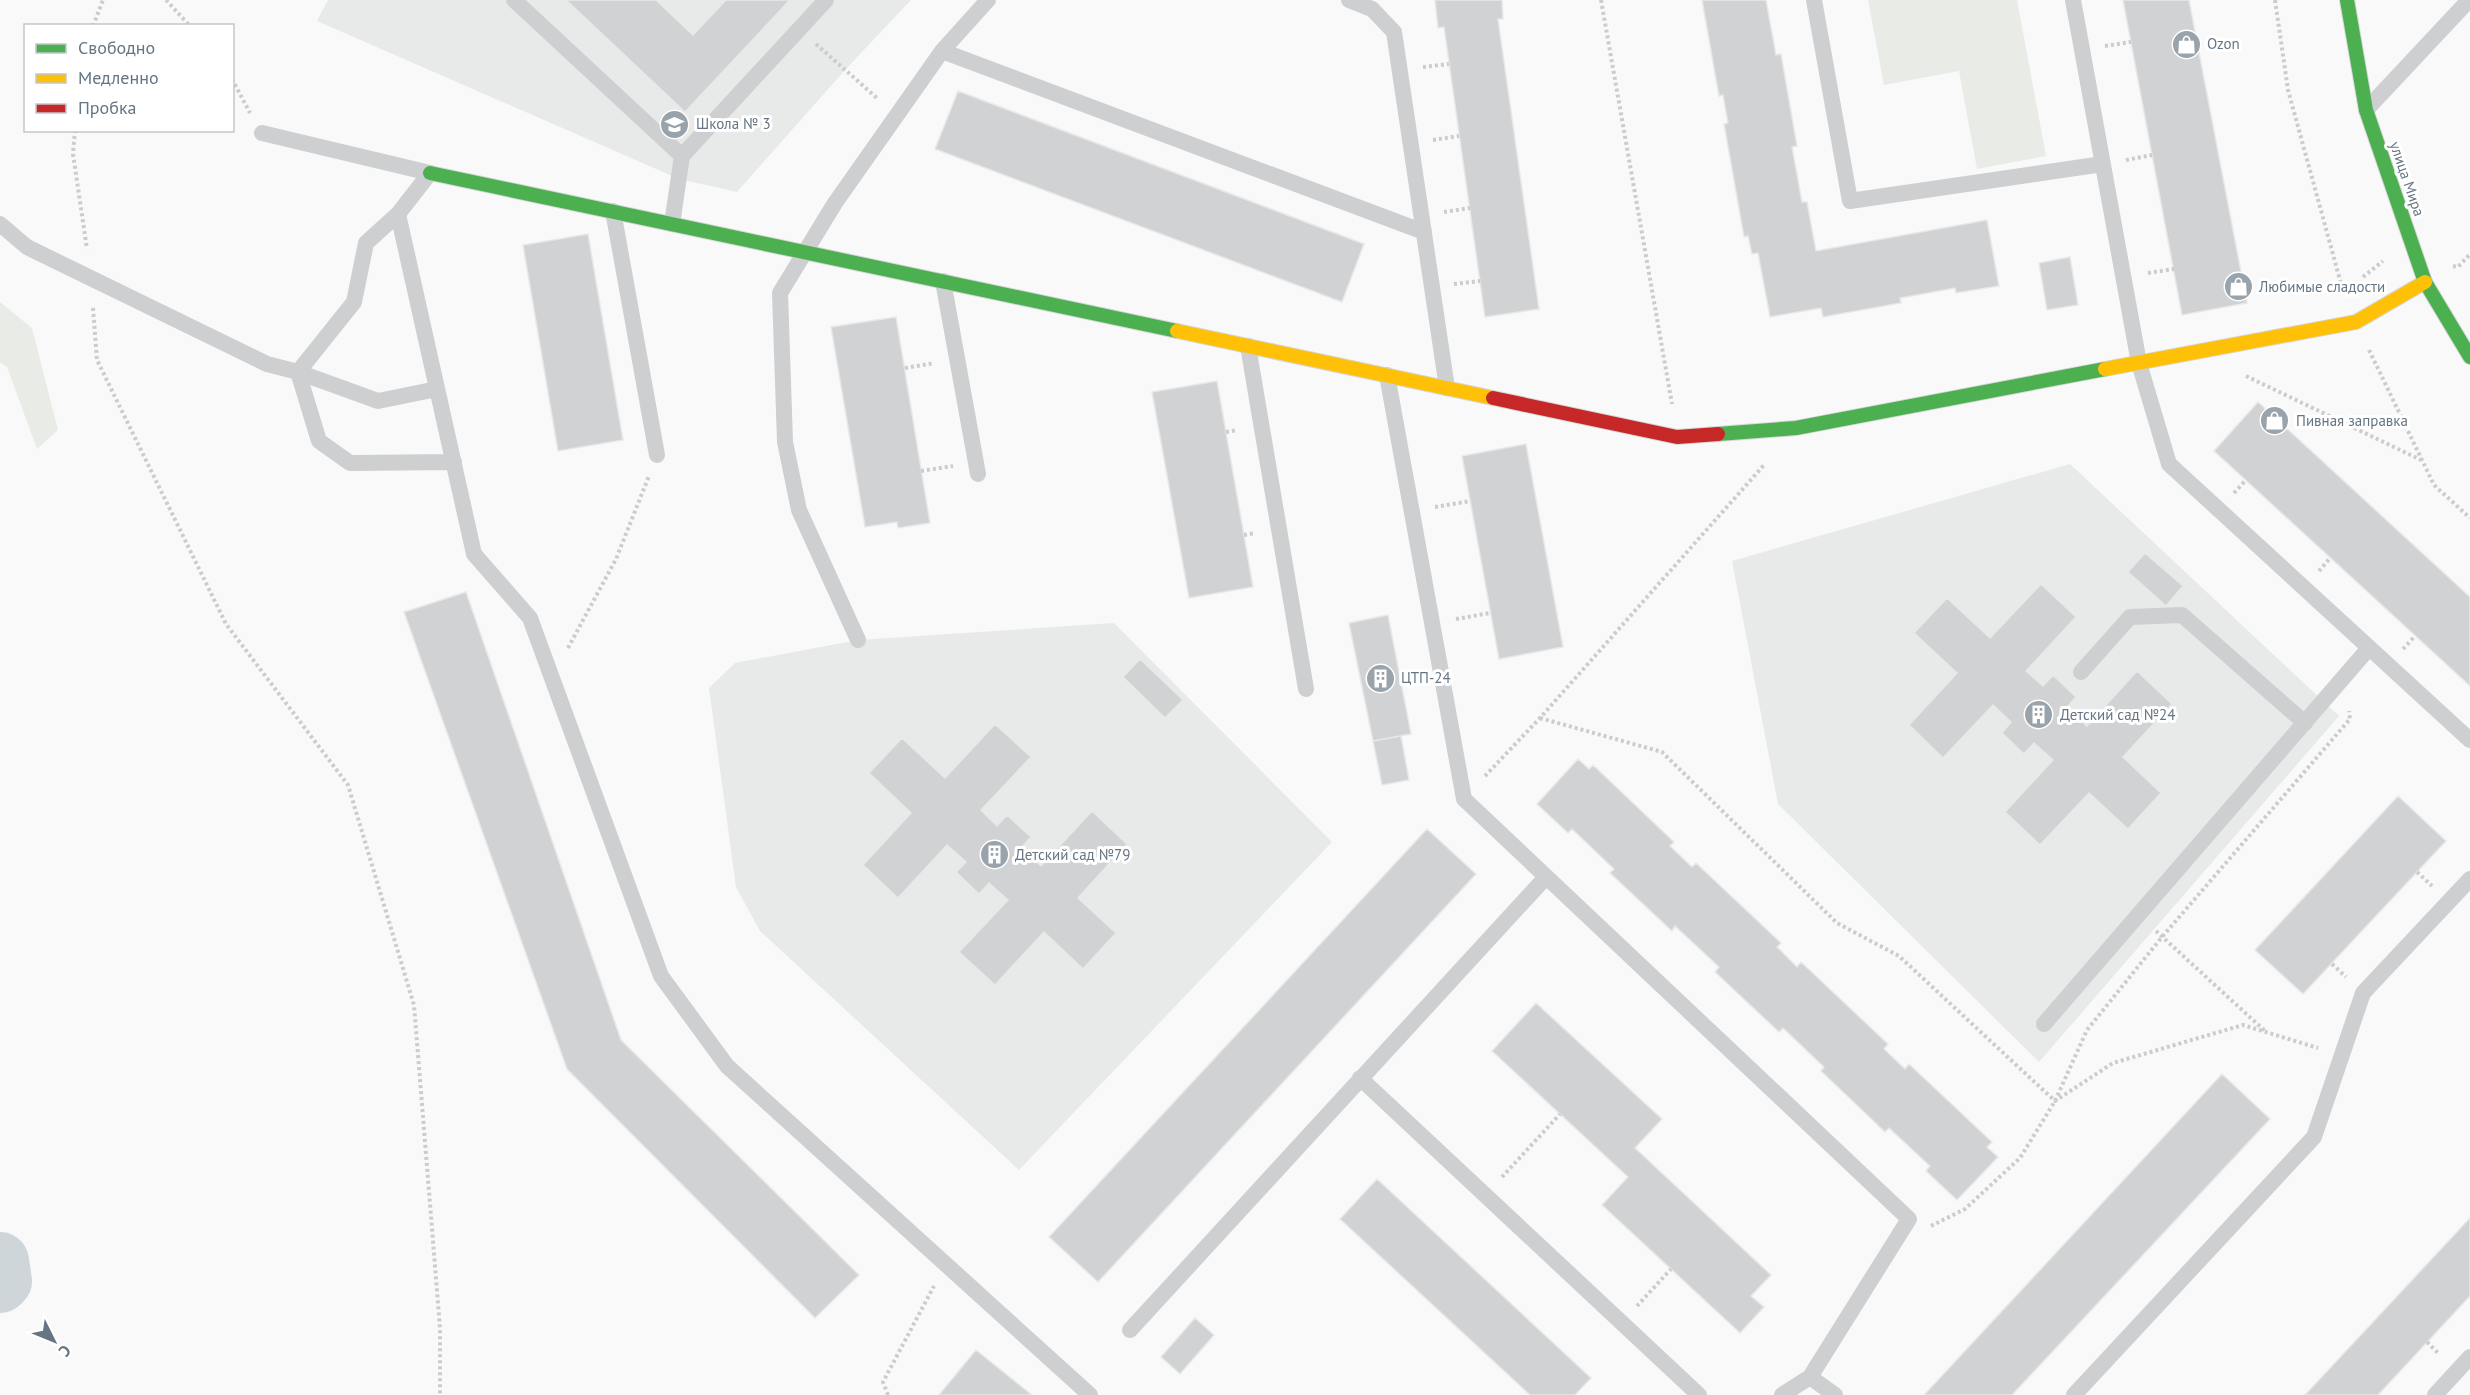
<svg xmlns="http://www.w3.org/2000/svg" width="2470" height="1395" viewBox="0 0 2470 1395" font-family="'PT Sans',sans-serif">
	<rect width="100%" height="100%" fill="#f9f9f9"/>
	<!-- built -->
	<path fill="#e8e9e9" d="M328,0H911L845,70L737,192L679,179L317,21Z
		M2070,464L2339,716L2039,1062L1778,804L1732,561Z
		M1114,623L1332,842L1019,1170L760,931L736,887L709,688L735,663L858,640Z"/>
	<!-- green -->
	<path fill="#e8ebe6" d="M1868,0H2017L2046,156L1977,169L1959,71L1884,85Z
		M0,302L32,328L58,430L37,449L7,367L0,362Z"/>
	<g fill="none" stroke-linecap="round" stroke-linejoin="round">
		<!-- river -->
		<path stroke="#ced6da" stroke-width="58" d="M0,1261L3,1281L0,1284"/>
	</g>
	<!-- building -->
	<path fill="#d0d2d3" stroke="#e8e8e8" stroke-width="1.5" d="M566,0H656L693,35L726,0H790L685,112Z
		M1435,0H1502L1503,19H1498L1539,309L1485,317L1444,27L1438,28Z
		M1702,0H1766L1776,55L1781,54L1797,146L1792,147L1802,202H1807L1816,251L1987,220L1999,286L1956,293L1955,288L1900,298L1901,303L1823,317L1821,308L1770,317L1758,253L1752,254L1748,236L1744,237L1724,124L1728,123L1723,95L1719,96Z
		M2123,0H2189L2247,303L2182,315Z
		M958,91L1364,244L1342,302L935,149Z
		M588,234L623,440L558,451L523,245Z
		M2070,257L2078,305L2047,310L2039,263Z
		M896,317L930,523L898,528L897,522L865,527L831,327Z
		M1217,381L1253,587L1189,598L1152,392Z
		M2258,402L2470,597V686L2214,451Z
		M1526,444L1563,647L1499,659L1462,456Z
		M2145,553L2183,586L2166,606L2128,572Z
		M2041,584L2076,617L2026,671L2043,686L2053,675L2076,697L2067,707L2087,726L2137,671L2172,704L2123,757L2161,793L2128,829L2089,793L2040,845L2005,812L2053,760L2034,743L2024,754L2002,733L2011,722L1993,705L1943,758L1909,725L1957,673L1914,633L1947,598L1990,638Z
		M466,592L621,1040L859,1275L815,1318L567,1069L404,612Z
		M1388,615L1411,734L1373,741L1349,623Z
		M1140,659L1183,700L1165,718L1123,677Z
		M995,724L1031,757L981,810L997,826L1007,815L1031,837L1022,847L1041,866L1092,811L1127,844L1078,898L1116,933L1083,969L1044,932L995,985L959,952L1008,900L989,883L979,894L956,872L966,862L947,845L898,898L863,865L911,813L869,773L902,738L945,778Z
		M1401,736L1409,780L1382,785L1373,741Z
		M1578,759L1589,769L1593,765L1674,842L1670,846L1692,867L1696,863L1781,943L1777,947L1797,967L1801,962L1888,1044L1884,1049L1905,1069L1909,1064L1992,1142L1987,1147L1998,1157L1957,1200L1926,1171L1930,1166L1889,1128L1885,1132L1821,1071L1824,1067L1783,1028L1779,1032L1715,972L1719,967L1675,926L1672,931L1610,873L1614,869L1572,829L1568,833L1537,804Z
		M2398,796L2446,841L2303,994L2255,950Z
		M1427,829L1476,874L1098,1282L1049,1237Z
		M1536,1003L1662,1119L1635,1148L1771,1275L1751,1296L1764,1307L1740,1333L1602,1205L1628,1177L1492,1051Z
		M2222,1074L2270,1119L2012,1395H1926L1925,1394Z
		M1377,1179L1591,1378L1575,1395H1530L1340,1219Z
		M2470,1218V1296L2378,1395H2305Z
		M1195,1318L1214,1335L1180,1374L1161,1357Z
		M976,1350L1032,1395H939Z"/>
	<g fill="none" stroke-linecap="round" stroke-linejoin="round">
		<defs>
			<path id="fast" d="M2347,0L2366,110L2425,282L2470,357
				M430,173L1177,331
				M1718,434L1796,428L2105,369"/>
			<path id="slow" d="M1177,331L1493,398
				M2105,369L2356,322L2425,282"/>
			<path id="jam" d="M1493,398L1677,437L1718,434"/>
		</defs>
		<!-- fast casing -->
		<use href="#fast" stroke="#d6d7d8" stroke-width="16"/>
		<!-- slow casing -->
		<use href="#slow" stroke="#d6d7d8" stroke-width="16"/>
		<!-- jam casing -->
		<use href="#jam" stroke="#d6d7d8" stroke-width="16"/>
		<!-- path -->
		<path stroke="#cbcccd" stroke-width="4" stroke-dasharray="3 3" stroke-linecap="butt" d="M166,0L190,26
			M1601,0L1672,404
			M2275,0L2288,90L2343,291
			M93,26L103,0
			M816,44L878,99
			M2105,46L2131,42
			M1423,67L1449,64
			M232,79L250,113
			M75,130L73,154L87,249
			M1433,140L1459,136
			M2126,160L2152,155
			M1444,212L1470,208
			M2453,266L2458,267L2470,254
			M2148,273L2174,269
			M2363,277L2383,261
			M1454,284L1480,281
			M93,308L97,360L226,624L348,785L414,1005L440,1328V1395
			M2369,350L2434,485L2470,518
			M905,368L934,363
			M2246,376L2421,460
			M1226,432L1237,430
			M921,471L953,466
			M2234,493L2246,480
			M1435,507L1470,501
			M1244,535L1255,533
			M2319,571L2330,558
			M1456,619L1490,613
			M568,648L616,559L649,476
			M2403,649L2415,636
			M1540,718L1662,752L1837,923L1899,956L2055,1101L2113,1063L2243,1025L2318,1048
			M1485,776L1540,718L1764,465
			M2417,872L2432,886
			M2156,931L2265,1031
			M2332,964L2346,977
			M1502,1177L1560,1114
			M1931,1226L1965,1209L2020,1158L2055,1101L2087,1030L2162,937L2350,719L2349,711
			M1637,1306L1671,1269
			M2427,1342L2439,1354
			M888,1395L883,1382L934,1286"/>
		<!-- lane -->
		<path stroke="#cecfd0" stroke-width="16" d="M514,0L682,156
			M1349,0L1372,9L1394,32L1447,388
			M1814,0L1850,201L2103,164
			M2073,0L2139,363L2169,464L2470,740
			M942,51L1424,232
			M2366,110L2469,0
			M262,133L430,173L398,214L474,554L530,618L661,976L727,1066L1090,1395
			M613,211L657,455
			M0,224L27,247L267,364L298,372L354,302L366,243L398,214
			M672,224L682,156L826,0
			M943,281L978,474
			M1248,346L1306,689
			M1387,375L1464,799L1909,1219L1810,1377L1782,1395
			M437,389L378,401L298,372L319,441L350,463L454,462
			M858,640L799,510L785,442L780,293L835,203L942,51L988,0
			M2081,672L2130,617L2182,615L2305,723
			M2044,1024L2369,648
			M1360,1078L1699,1395
			M1130,1330L1546,877
			M1810,1377L1835,1395
			M2074,1395L2314,1137L2363,993L2470,879
			M2435,1395L2470,1357"/>
		<!-- fast -->
		<use href="#fast" stroke="#4caf50" stroke-width="14"/>
		<!-- slow -->
		<use href="#slow" stroke="#ffc107" stroke-width="14"/>
		<!-- jam -->
		<use href="#jam" stroke="#c62828" stroke-width="14"/>
	</g>
	<!-- icons -->
	<defs>
		<symbol id="shop-disc" viewBox="-11 -11 22 22"><circle r="9.5" fill="#99a3ac" stroke="#fff"/><path d="M-5-2.5h2.3a2.7 3.5 0 0 1 5.4 0H5L5.5 6h-11ZM-1.5-2.5h3a1.5 2.3 0 0 0-3 0Z" fill="#fff"/></symbol>
		<symbol id="school-disc" viewBox="-11 -11 22 22"><circle r="9.5" fill="#99a3ac" stroke="#fff"/><path d="M0-5L7-2L0 1L-7-2ZM-4 1L0 2.5L4 1V4Q0 6-4 4Z" fill="#fff"/></symbol>
		<symbol id="building-disc" viewBox="-11 -11 22 22"><circle r="9.5" fill="#99a3ac" stroke="#fff"/><path d="M-4-6H4V6H1V3H-1V6H-4ZM-2.5-4.3h1.7v1.8h-1.7ZM.8-4.3h1.7v1.8H.8ZM-2.5-1h1.7V.8h-1.7ZM.8-1h1.7V.8H.8Z" fill="#fff"/></symbol>
	</defs>
	<g fill-rule="evenodd">
		<use href="#shop-disc" x="2170" y="28" width="33" height="33"/>
		<use href="#school-disc" x="658" y="108" width="33" height="33"/>
		<use href="#shop-disc" x="2222" y="270" width="33" height="33"/>
		<use href="#shop-disc" x="2258" y="404" width="33" height="33"/>
		<use href="#building-disc" x="1364" y="662" width="33" height="33"/>
		<use href="#building-disc" x="2022" y="698" width="33" height="33"/>
		<use href="#building-disc" x="978" y="838" width="33" height="33"/>
	</g>
	<g text-anchor="middle" stroke-width="6" stroke-linejoin="round" paint-order="stroke">
		<!-- poi labels -->
		<g font-size="15" fill="#657583" stroke="#fff" text-anchor="start">
			<text x="2207" y="49">Ozon</text>
			<text x="696" y="129">Школа № 3</text>
			<text x="2259" y="292">Любимые сладости</text>
			<text x="2296" y="426">Пивная заправка</text>
			<text x="1401" y="683">ЦТП-24</text>
			<text x="2060" y="720">Детский сад №24</text>
			<text x="1015" y="860">Детский сад №79</text>
		</g>
		<!-- street labels -->
		<g font-size="15" fill="#657583" stroke="#fff">
			<text transform="translate(2407 179) rotate(71)" y="5">улица Мира</text>
		</g>
	</g>
	<!-- legend -->
	<rect x="24" y="24" width="210" height="108" fill="#ffffff" stroke="#c1c8cd" stroke-width="1.5"/>
	<rect x="36" y="44" width="30" height="9" fill="#4caf50" stroke="#c1c8cd" stroke-width="1.5"/>
	<text x="78" y="54" font-size="18" fill="#657583">Свободно</text>
	<rect x="36" y="74" width="30" height="9" fill="#ffc107" stroke="#c1c8cd" stroke-width="1.5"/>
	<text x="78" y="84" font-size="18" fill="#657583">Медленно</text>
	<rect x="36" y="104" width="30" height="9" fill="#c62828" stroke="#c1c8cd" stroke-width="1.5"/>
	<text x="78" y="114" font-size="18" fill="#657583">Пробка</text>
	<!-- north arrow -->
	<g transform="translate(54 1341) rotate(133)" stroke="#ffffff" stroke-width="4.5" paint-order="stroke">
	<path d="M0-4.5L10 22L0 15L-10 22Z" fill="#657583"/>
	<text y="-9" font-size="16" font-weight="bold" text-anchor="middle" fill="#657583">С</text>
	</g>
</svg>
